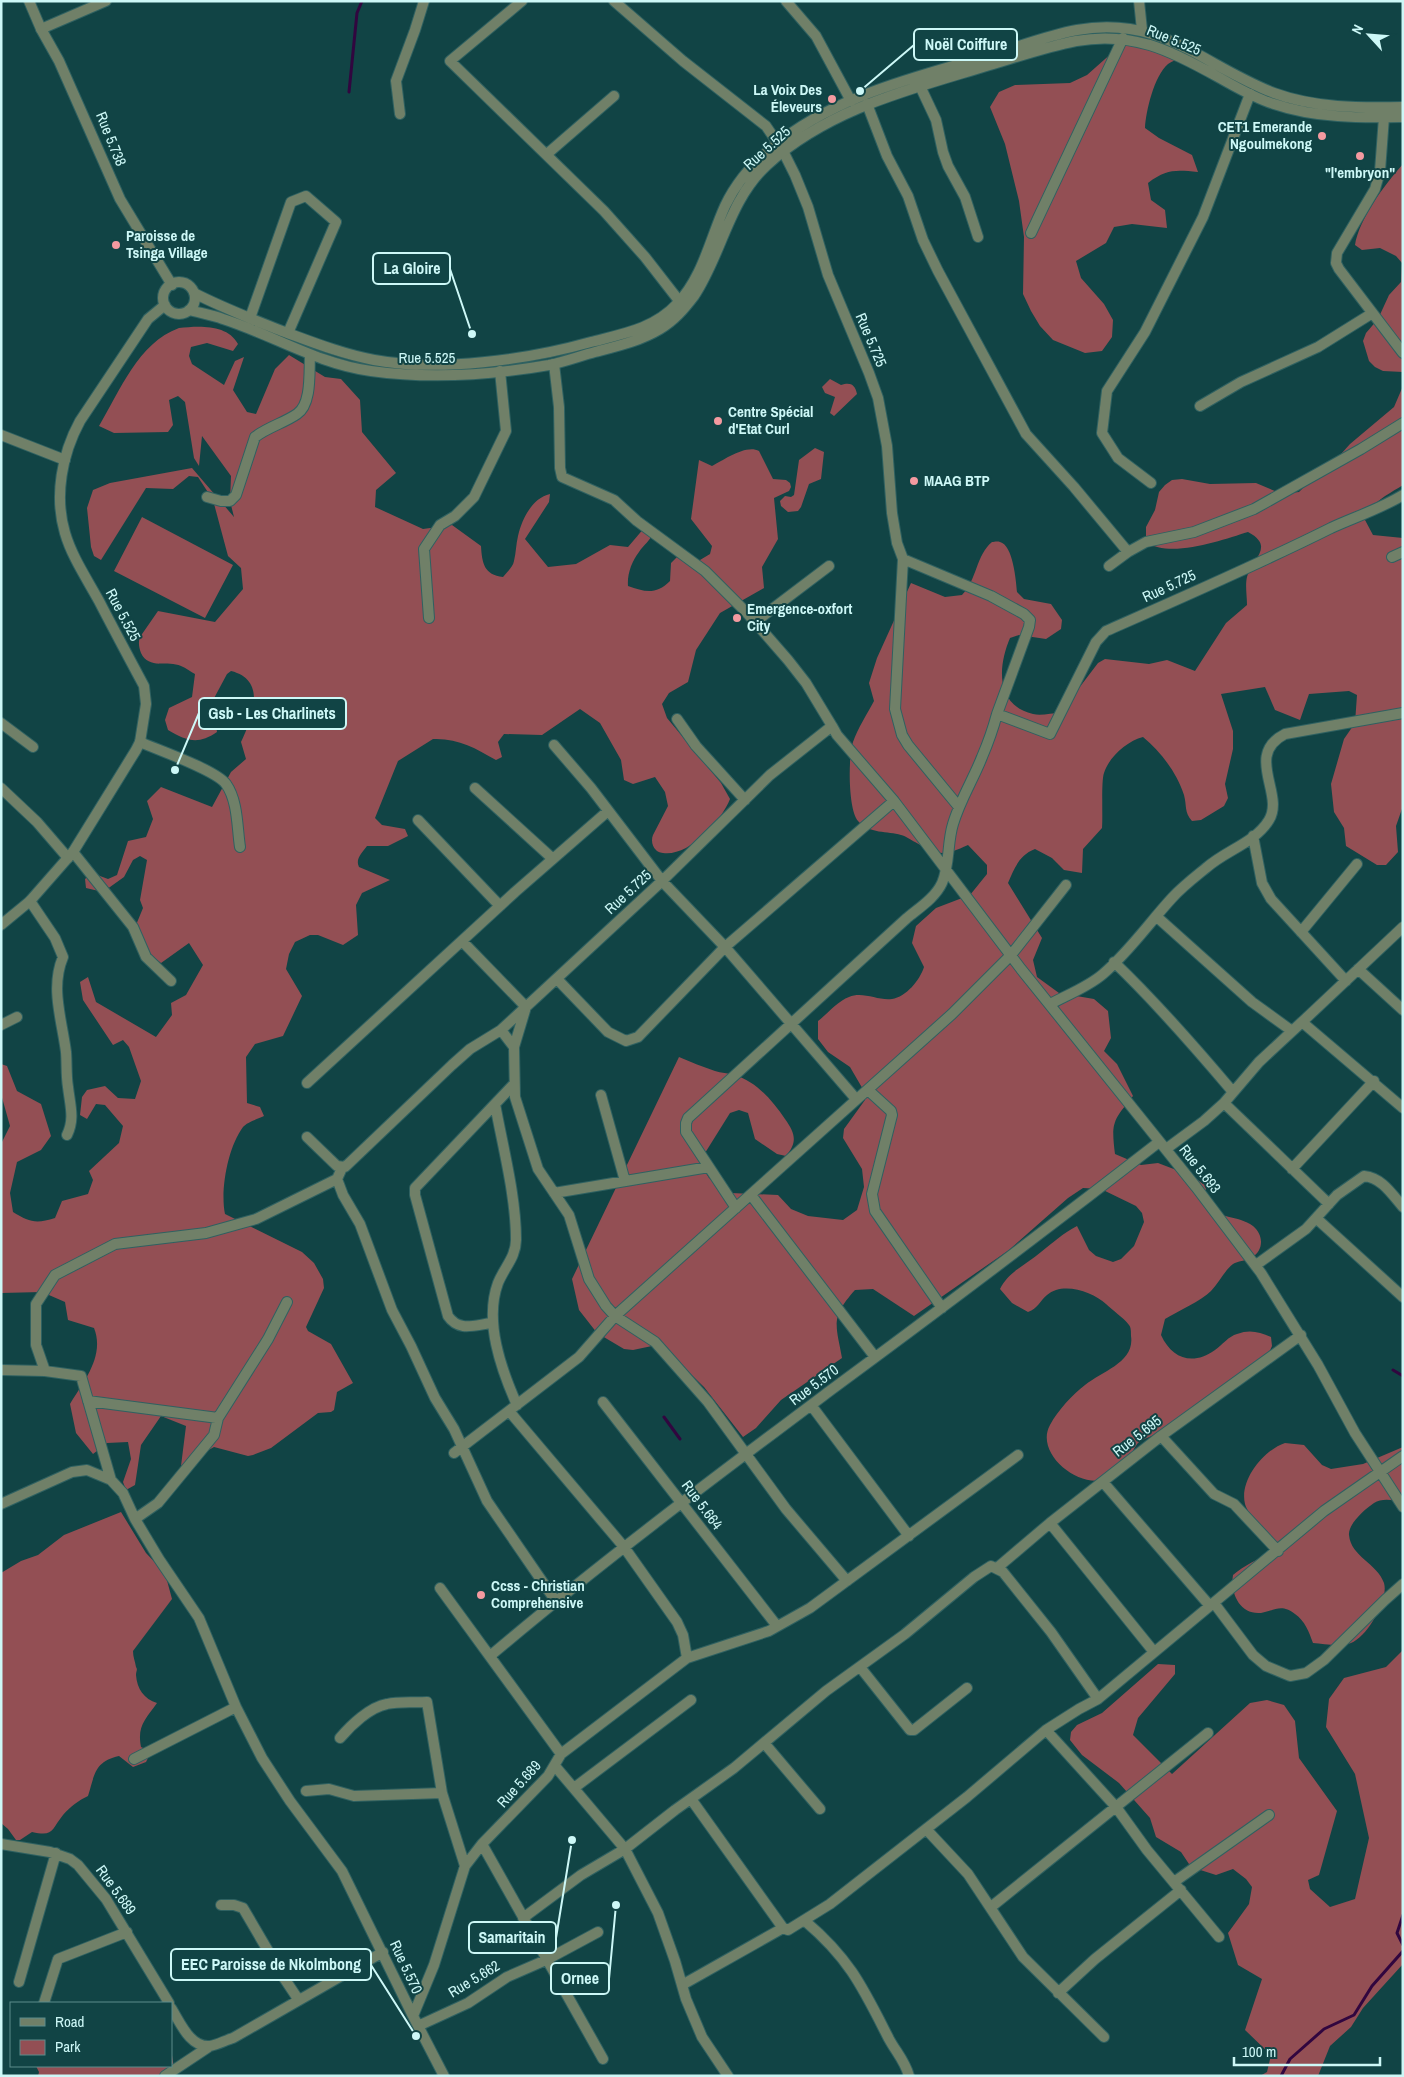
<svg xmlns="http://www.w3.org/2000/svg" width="1404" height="2077" viewBox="0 0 1404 2077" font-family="'Archivo Narrow',sans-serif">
	<rect width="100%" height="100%" fill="#114445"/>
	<!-- green -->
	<path fill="#934f54" d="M1131,36L1182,57C1178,59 1172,61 1168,64C1154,76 1146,111 1145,128L1159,138L1192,155L1198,172C1175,170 1167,169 1148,183L1151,200L1165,210L1167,228L1132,224L1114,227L1106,243L1076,261L1081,278L1104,304L1113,320L1112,337L1102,351L1085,353L1053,340L1040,326L1031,311L1023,294L1024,237L1019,201L1005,144L990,107L999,92L1015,85L1070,83L1087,75Z
		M1403,164V372L1383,371L1375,367L1369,361L1363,341L1366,333L1378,319L1389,295L1401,282L1402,263L1396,256L1380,248L1362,250L1355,245C1359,219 1385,184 1403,164Z
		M179,328C199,326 227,324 238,344L233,351L207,343L191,347L189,356L192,364L224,385L235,361L244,357L233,390L247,412L256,414L275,369L289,355L325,377L341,379L360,400L362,432L396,473L376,490L375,507L423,529L452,525L481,546C482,563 484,575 503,577C507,572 513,567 514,561C516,553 516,544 518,536C522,519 532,498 550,494L549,502L525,539L548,567L576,564L610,545L628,547L645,527L653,532C650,542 644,544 639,552C632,561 627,574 628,586C645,592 656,595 670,581L671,563L678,556L695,563L710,554L712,546L691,519L699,460L712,466C724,460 746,444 759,451L773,479L786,480L790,483L791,487L789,491L774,498L778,539L762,567L764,588L720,613L696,650L688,682L669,693L662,704L667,718L721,783L730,799C721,822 688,857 663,853C659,852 658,852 656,850C652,846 651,840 653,835L668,806L665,792L655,777L633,784L624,780L621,760L600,723L580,709L542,735L504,734L498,742L502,757L496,760C475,748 458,738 433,739L398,761L375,818L382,825L405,829L408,836L388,846H367C362,853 355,859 359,867L390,880L362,893L356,905L358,935L343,945L318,935H310L295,942L289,954L286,969L302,996L283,1036L255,1044L246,1057L247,1103L260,1107L264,1116C258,1119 247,1122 243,1127C228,1147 220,1190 225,1214L302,1252L314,1263L323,1279L324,1288L306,1327L308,1331L331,1344L353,1383L337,1392L334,1410L331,1412L318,1413L271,1448L253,1455L248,1456L214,1447L181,1466L186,1426L161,1416L141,1445L135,1485L126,1490L123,1482L131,1459L128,1442L107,1443L93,1454L76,1433L70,1404C84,1381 105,1356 94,1328L68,1320L65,1302L42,1292L1,1293V1144L10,1126L1,1094V1064L7,1066L17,1091L41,1104L51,1136L41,1150L17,1162L10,1193L13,1212C29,1222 36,1224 55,1218L62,1201L88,1194L93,1180L89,1171L119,1143L123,1126L105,1105L96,1104L87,1119L80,1115L82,1097L87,1090L105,1086L118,1098L135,1099L141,1081L129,1047L123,1040L113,1045L83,1000L80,982L88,977L96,1002L156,1037L172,1015L171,1003L186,995L203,965L189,943L161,963L146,952L136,925L143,908L140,900L147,860L140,856L133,860L124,877L103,892L86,888L85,879L92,873L108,879L117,875L128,841L146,837L153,819L147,801L161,787L212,807L231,772L246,759L241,742C252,719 268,680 231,671L227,674L212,702L217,732C198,745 187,741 168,730L165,720L169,708L192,697L195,674C191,672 186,668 181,666C168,660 149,670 141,653C139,648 138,642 140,637L158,611L215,622L243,589L241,568L228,556L213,500L198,477L189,476L173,489L146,488L101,560L94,556L91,547L87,508L93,490L110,483L192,468L234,517L230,501L231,476L202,436L199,466L194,458L185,402L178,396L169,400L173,425L168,432L114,433L99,426C120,391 138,343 179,328Z
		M830,379L841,385C850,382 855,384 857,394L834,416L830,413L835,397L825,393L822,387Z
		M1403,386V485C1389,494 1369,503 1365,520L1373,535L1403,538V806L1396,826L1398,852L1386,865H1377L1346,846L1344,828L1334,812L1331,784L1344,739L1355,723L1357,695L1349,691L1309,694L1300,720L1275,710L1265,687L1221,694L1233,731V749L1225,784L1228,798L1224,806L1201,820L1192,821C1184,812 1187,806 1184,795C1177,773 1161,752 1143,737C1127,741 1109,757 1104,773C1101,781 1103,816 1102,828L1083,849L1082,873L1064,870L1052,858L1035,849C1019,855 1014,869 1008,883L1042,938L1033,960L1037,977L1059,993L1094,999L1108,1011L1111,1038L1104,1051L1117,1064L1133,1096C1113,1121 1111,1122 1115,1154L1141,1165L1158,1163L1192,1176L1206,1186L1205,1205C1218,1219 1238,1215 1253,1226C1264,1235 1264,1251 1251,1258C1245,1261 1238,1261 1233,1264C1224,1271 1219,1283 1211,1291C1201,1301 1178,1311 1165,1319L1161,1335C1172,1359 1193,1366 1215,1350C1222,1345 1229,1336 1237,1334C1250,1329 1259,1332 1271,1337L1272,1346L1268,1355L1193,1418L1140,1441C1132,1448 1131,1459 1124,1466C1121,1470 1115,1472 1111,1475C1108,1477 1105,1480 1102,1480C1075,1486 1035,1452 1050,1425C1058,1410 1073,1394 1085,1385C1103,1371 1135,1362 1131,1336C1131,1332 1131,1327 1129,1325C1123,1317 1113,1311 1106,1304C1093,1292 1063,1281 1047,1295C1039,1302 1038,1308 1028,1312L1012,1303L1000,1289C1009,1271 1026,1265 1041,1252C1054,1242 1062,1234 1077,1226L1089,1250L1096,1256L1113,1262L1121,1259L1134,1246L1144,1222L1142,1213L1136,1206L1101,1189L1083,1188L1068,1198L1009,1250L914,1316L873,1289L855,1290C830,1318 836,1324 842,1358L781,1400L756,1428L743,1437L704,1387L666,1350L652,1346L633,1350L624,1349L597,1333L579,1310L572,1279L679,1057C691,1062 703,1067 715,1071C721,1073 728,1073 734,1075C756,1081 772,1100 785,1119C795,1133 798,1142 786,1156L777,1154L755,1139L748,1113L739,1110L730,1113L705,1153L704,1170L709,1178L731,1193L778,1195L791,1209L808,1216L843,1220L857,1210L864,1187L862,1169L843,1138L844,1129L865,1100L864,1091L850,1067L828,1052L818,1039V1021C827,1014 838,1001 849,997C863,991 878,1001 892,999C906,997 920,980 924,967L912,943L916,926L936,908L970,895L987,874V865L968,845C944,856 938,856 915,842C911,840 906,836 901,835C888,831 869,834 858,821C848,809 848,757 853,742C858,728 867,714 874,701L869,683L877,658L911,583L945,597L962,595C977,580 976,555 992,542C994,542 997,541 1000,542C1013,545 1016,580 1017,592L1024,599L1051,604L1062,620L1061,629L1046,639L1019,635L1010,638C998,666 995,705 1033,714C1041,716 1052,713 1060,713L1098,663L1105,659L1149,664L1167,660L1195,671L1226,623L1247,605C1247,596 1245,585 1247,577C1251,559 1276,547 1248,532C1222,540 1170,559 1146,542V527L1155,510L1159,492L1165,485L1172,480L1182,479L1210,484L1256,483L1282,494L1299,492L1319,472L1332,464L1350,444L1394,407Z
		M815,448L824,452L821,479L809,484L801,507L798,511L788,512L781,506L780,501L785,496L791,497L794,495L799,460Z
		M142,517L233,565L205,618L114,571Z
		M1285,1443L1304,1445L1322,1465L1331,1469L1363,1464L1403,1447V1504C1394,1499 1382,1498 1374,1503C1365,1509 1348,1524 1349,1535C1351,1557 1377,1563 1384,1583C1389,1600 1367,1637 1351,1643C1341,1647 1324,1644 1313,1643C1309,1632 1305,1621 1295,1614C1281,1603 1274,1611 1261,1613C1239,1615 1230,1592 1233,1575C1244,1565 1262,1558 1275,1549C1268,1538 1248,1515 1245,1504C1239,1480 1264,1450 1285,1443Z
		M121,1512L146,1553L165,1573L172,1599L133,1651C133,1657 135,1661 136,1667C138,1670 136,1671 136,1675C137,1689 144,1699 157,1703C145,1720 137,1726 141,1747L148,1750L150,1754L146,1762L133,1767L119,1756C94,1762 95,1774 88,1796C79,1800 70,1807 63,1815C51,1830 54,1837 32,1832L20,1840H16L8,1829L1,1823V1573L21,1561L38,1555L64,1535Z
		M1403,1650V1964L1363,2008L1351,2027L1330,2046L1318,2076H1260L1267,2072L1271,2055L1245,2030L1262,1979L1238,1965L1228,1933L1249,1904L1252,1887L1246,1879L1233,1869L1216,1875L1191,1867L1181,1852L1156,1837L1150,1818L1119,1783L1082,1755L1070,1740L1071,1732L1077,1725L1102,1713L1158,1664L1175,1665V1674L1138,1718L1133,1735L1172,1774L1250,1703L1267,1700L1284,1705L1295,1721L1299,1758L1337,1811L1319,1875L1308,1880L1310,1889L1330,1907L1355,1899L1369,1838L1355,1774L1326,1727L1329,1699L1344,1678L1386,1667Z
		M171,2049L174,2068L171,2076H38L39,2072L36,2066H171Z"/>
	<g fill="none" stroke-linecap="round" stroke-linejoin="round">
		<!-- stream -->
		<path stroke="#31063f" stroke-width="3" d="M349,92L357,13L362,1
			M1393,1370L1403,1376
			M664,1417L680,1439
			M1403,1915L1397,1933L1403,1945
			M1281,2076L1290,2059L1324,2029L1354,2015L1372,1986L1403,1951"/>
		<defs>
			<path id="minor" d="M522,1L450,61L604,211L645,257L680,302
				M614,1L683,61L766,126L783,151L795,175L808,207L828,275L869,373L878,398L887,446L892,513L897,543L903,559L991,596L1024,614L1030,620L1029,627L997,714L1050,734L1096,642L1106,631C1181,598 1257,565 1331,528C1355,517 1380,509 1403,495
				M786,1L816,36L851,101
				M1139,1L1142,30
				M41,29L106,1
				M920,86L936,120L943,152L948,166L965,197L978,237
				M867,104L887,156L908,196L923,240L938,271L1026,434L1074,487L1128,552
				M400,114L396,81L415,30L424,1
				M1384,117L1380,171L1375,189L1337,253L1336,263L1339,269L1403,353
				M547,154L614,96
				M1031,233L1123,38
				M250,318L291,202L306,196L336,222L288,333
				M554,364L559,407L560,468L562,477L614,500L637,521L705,571L747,613L788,660L806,683L832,726
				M1200,406L1241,382L1318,347L1371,314
				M1,435L65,460
				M1151,483L1118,458L1102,433L1107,391L1145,332L1203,217L1250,94
				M207,497L221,501H230L236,495L255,437C268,427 284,423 297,414C312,404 309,372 310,355
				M1392,557L1403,552
				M903,559L895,709L902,735L908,745L959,807
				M1109,566L1128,552L1146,542L1194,532L1254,509L1361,449L1403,423
				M429,618L424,549L440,525L455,516L474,497L506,431L500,371
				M755,622L829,566
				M677,719L696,746L745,800
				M1,723L33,747
				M140,742C158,750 216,770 226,784C238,801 237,827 240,847
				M554,745L591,788L662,881L725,947L856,1099
				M1,788L37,822L68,858
				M475,788L553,859
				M418,820L500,906
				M1253,836L1262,883L1271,899L1346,981
				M73,852L133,927L146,957L171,981
				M30,901L55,938L63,957C50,988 62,1020 66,1052C67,1064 66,1075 68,1087C70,1105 75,1119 67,1135
				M1157,917L1252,1002L1292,1031
				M1301,932L1357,864
				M462,941L526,1007L514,1047L515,1097L538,1169L569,1215L589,1279L606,1306L615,1316L655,1342L708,1402L786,1509L847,1581
				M1114,962C1157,1003 1195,1047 1233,1092
				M1358,969L1403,1010
				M557,979L608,1032L626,1041L638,1037L725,947L894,801
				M1050,1004C1067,995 1088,987 1103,974C1129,952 1149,923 1172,898C1182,887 1195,877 1206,868C1226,850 1255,843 1269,820C1285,794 1244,755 1285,734L1403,713
				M1302,1022L1403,927
				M1,1025L17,1017
				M501,1030L514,1047
				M307,1083L515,892L608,811
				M868,1090L891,1111L892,1115L872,1194L875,1211L942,1308
				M601,1095L625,1181
				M1224,1103L1329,1204
				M495,1104C503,1148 516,1196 516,1240C516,1257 504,1268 498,1283C484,1321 501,1369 517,1405
				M307,1137L337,1166L345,1167L452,1065L470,1049L501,1030L662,881L770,775L832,726L837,735L894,801L1021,969L1196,1187L1261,1273L1318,1365L1355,1433L1403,1507
				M1166,1149L1204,1121L1224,1103L1259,1062L1302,1022L1403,1108
				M342,1168L337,1179L343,1195L360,1224L392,1310L411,1346L435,1398L454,1429L487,1501L555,1600
				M1292,1169L1374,1081
				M554,1193L709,1167
				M751,1195L875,1357
				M736,1208L686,1132V1123L688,1118L907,918C919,908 935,898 942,883C950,865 947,843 953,824C960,800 973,780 982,757C988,743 993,729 997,714
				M1316,1218L1403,1297
				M1256,1265L1306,1229L1337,1195L1364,1176C1382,1178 1391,1193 1403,1207
				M492,1323C474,1325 459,1332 448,1316L415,1195V1188L514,1084
				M1,1370L45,1371L81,1376L111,1480
				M45,1371L36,1345V1304L55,1275L115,1244L206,1233L256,1219L337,1179
				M88,1401L218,1418
				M603,1402L777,1626
				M811,1405L909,1536
				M509,1411L624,1547L677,1622L683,1635L687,1658
				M1161,1436L1214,1494L1234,1504L1278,1551
				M454,1453L579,1357L615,1316L952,1014L1011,955L1066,885
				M1103,1482L1210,1606
				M1,1504L72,1472L87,1470L111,1480L123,1493L135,1519L159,1559L199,1618L236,1707L262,1758L290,1801L342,1871L413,2016L444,2076
				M135,1519L158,1503L214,1435L218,1418L268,1339L287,1302
				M1050,1523L1154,1652
				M997,1568L1050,1523L1161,1436L1301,1335
				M1214,1603L1253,1655L1266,1666L1290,1676L1306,1673L1324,1660L1385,1600L1403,1584
				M490,1656C600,1563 715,1477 831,1390C941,1309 1051,1226 1159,1142
				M860,1667L910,1730H914L967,1688
				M1046,1730L1116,1807L1147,1850L1219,1937
				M340,1738C351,1725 370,1707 387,1704C400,1701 414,1703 427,1702L442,1793L465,1866
				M765,1744L820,1809
				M561,1754L687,1658L769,1631L810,1608L1018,1455
				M134,1759L236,1707
				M555,1766L625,1849L658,1913L675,1961L686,1999L702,2037L728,2076
				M574,1788L691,1700
				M306,1791L329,1789L354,1796L442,1793
				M691,1799L783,1928L788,1930L830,1904L967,1797L1046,1730L1079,1709L1098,1699L1324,1511L1403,1456
				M926,1829L968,1874L1023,1957L1104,2037
				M1,1844L50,1852L70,1859L78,1865L106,1899L169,2003
				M482,1844L603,2059
				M1174,1882L1269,1815
				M221,1905H234L243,1908L284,1978L298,1999
				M991,1907L1208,1733
				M523,1918L581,1875L625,1849L675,1810L734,1768L826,1691L905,1634L974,1577L991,1566L1003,1572L1051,1632L1098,1699
				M805,1921C850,1959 863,1988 889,2039C896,2052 905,2061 909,2076
				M19,1982L56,1853
				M682,1985L783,1928
				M1058,1993L1095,1959L1181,1890
				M44,2003L58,1959L127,1932
				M171,2008C180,2022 190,2048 210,2046C217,2045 226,2040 233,2038L383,1952
				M413,2016L434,1965L465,1866L482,1844L548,1776L561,1754L440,1588
				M418,2026L468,2003L507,1977L546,1960L598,1932
				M165,2076L210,2046"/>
			<path id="tertiary" d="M29,1L41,29L59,61L120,199L172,285
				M163 298a16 16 0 1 1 32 0a16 16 0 1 1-32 0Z
				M194,293C223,308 252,319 282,331C312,342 342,354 374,360C439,372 527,360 591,342C622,334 654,329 677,304C703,277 710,239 725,206C736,183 752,164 772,148C833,96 916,77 991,55C1018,47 1049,35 1077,30C1162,15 1202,65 1274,93C1315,108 1359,108 1403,107
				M189,310C200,313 212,315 223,319C273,335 318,364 371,371C429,379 492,375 549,365C564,362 580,356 595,352C618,346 640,341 660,329C674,321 684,309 694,296C722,254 728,201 767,165C827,110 907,90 983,67C1014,58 1045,47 1076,41C1132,31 1170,50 1218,77C1236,87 1254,98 1274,104C1315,118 1360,118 1403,117
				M1,925L30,901L73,852L136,750L140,742L146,704L144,686C129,658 114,630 99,601C87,579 72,557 65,533C54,496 62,454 80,421L148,319L165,305"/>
		</defs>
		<!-- minor casing -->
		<use href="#minor" stroke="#2f6161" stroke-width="12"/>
		<!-- tertiary casing -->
		<use href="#tertiary" stroke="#2f6161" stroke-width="12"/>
		<!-- minor -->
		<use href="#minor" stroke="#708068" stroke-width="10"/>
		<!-- tertiary -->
		<use href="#tertiary" stroke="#708068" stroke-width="10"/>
	</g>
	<!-- markers -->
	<g fill="#f49aa0" stroke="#114445" stroke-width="2">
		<circle cx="832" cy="99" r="5"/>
		<circle cx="1322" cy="136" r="5"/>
		<circle cx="1360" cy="156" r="5"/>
		<circle cx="116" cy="245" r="5"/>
		<circle cx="718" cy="421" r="5"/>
		<circle cx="914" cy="481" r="5"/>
		<circle cx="737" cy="618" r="5"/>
		<circle cx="481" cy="1595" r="5"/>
	</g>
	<g text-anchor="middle" stroke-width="4" stroke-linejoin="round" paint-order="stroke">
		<!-- street labels -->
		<g font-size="15" fill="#cdf8f7" stroke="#114445">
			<text transform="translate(1174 40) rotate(22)" y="5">Rue 5.525</text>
			<text transform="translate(111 139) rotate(68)" y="5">Rue 5.738</text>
			<text transform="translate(767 148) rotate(-42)" y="5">Rue 5.525</text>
			<text transform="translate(871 340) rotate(67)" y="5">Rue 5.725</text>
			<text x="427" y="363">Rue 5.525</text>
			<text transform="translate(1169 586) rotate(-25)" y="5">Rue 5.725</text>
			<text transform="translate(123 615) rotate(62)" y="5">Rue 5.525</text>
			<text transform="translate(628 892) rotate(-43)" y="5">Rue 5.725</text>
			<text transform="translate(1200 1169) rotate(52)" y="5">Rue 5.693</text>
			<text transform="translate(814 1385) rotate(-37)" y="5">Rue 5.570</text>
			<text transform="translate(1137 1436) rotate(-38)" y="5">Rue 5.695</text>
			<text transform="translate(702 1505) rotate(53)" y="5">Rue 5.664</text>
			<text transform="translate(519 1784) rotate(-48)" y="5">Rue 5.689</text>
			<text transform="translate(116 1890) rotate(54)" y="5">Rue 5.689</text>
			<text transform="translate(406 1967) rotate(65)" y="5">Rue 5.570</text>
			<text transform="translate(474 1979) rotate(-31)" y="5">Rue 5.662</text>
		</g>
		<!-- poi labels -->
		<g font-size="15" font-weight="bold" fill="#cdf8f7" stroke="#114445" text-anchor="start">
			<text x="822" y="95" text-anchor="end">La Voix Des<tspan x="822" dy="17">Éleveurs</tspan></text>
			<text x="1312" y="132" text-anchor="end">CET1 Emerande<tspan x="1312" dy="17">Ngoulmekong</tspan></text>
			<text x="1360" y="178" text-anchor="middle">"l'embryon"</text>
			<text x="126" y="241">Paroisse de<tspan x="126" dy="17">Tsinga Village</tspan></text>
			<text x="728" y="417">Centre Spécial<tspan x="728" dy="17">d'Etat Curl</tspan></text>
			<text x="924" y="486">MAAG BTP</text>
			<text x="747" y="614">Emergence-oxfort<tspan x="747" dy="17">City</tspan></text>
			<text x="491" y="1591">Ccss - Christian<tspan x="491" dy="17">Comprehensive</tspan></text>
		</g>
	</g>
	<!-- callouts -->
	<path fill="none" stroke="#cdf8f7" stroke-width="2" d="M860 91L914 45M472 334L450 269M175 770L199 713M572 1840L556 1938M416 2036L371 1965M616 1905L609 1979"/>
	<g fill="#cdf8f7" stroke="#114445" stroke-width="2">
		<circle cx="860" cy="91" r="5"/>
		<circle cx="472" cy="334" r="5"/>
		<circle cx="175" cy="770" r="5"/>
		<circle cx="572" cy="1840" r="5"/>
		<circle cx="416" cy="2036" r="5"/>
		<circle cx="616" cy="1905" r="5"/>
	</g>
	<g fill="#114445" stroke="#cdf8f7" stroke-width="2">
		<rect x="914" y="29" width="103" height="31" rx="5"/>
		<rect x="373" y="253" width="77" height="31" rx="5"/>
		<rect x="199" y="698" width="147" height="31" rx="5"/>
		<rect x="469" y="1922" width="87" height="31" rx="5"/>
		<rect x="171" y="1949" width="200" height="31" rx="5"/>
		<rect x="551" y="1963" width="58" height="31" rx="5"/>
	</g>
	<g font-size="16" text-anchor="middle" font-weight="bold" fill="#cdf8f7">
		<text x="966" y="50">Noël Coiffure</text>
		<text x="412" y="274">La Gloire</text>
		<text x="272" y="719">Gsb - Les Charlinets</text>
		<text x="512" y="1943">Samaritain</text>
		<text x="271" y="1970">EEC Paroisse de Nkolmbong</text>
		<text x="580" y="1984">Ornee</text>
	</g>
	<!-- border -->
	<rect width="1404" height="2077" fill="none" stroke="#cdf8f7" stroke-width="5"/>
	<!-- legend -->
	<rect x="10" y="2002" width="162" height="65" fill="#114445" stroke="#5c8c8c"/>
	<rect x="20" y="2018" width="25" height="8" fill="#708068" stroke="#5c8c8c"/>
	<text x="55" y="2027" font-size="15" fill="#cdf8f7">Road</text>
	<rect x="20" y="2040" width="25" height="15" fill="#934f54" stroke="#5c8c8c"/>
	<text x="55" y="2052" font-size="15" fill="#cdf8f7">Park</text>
	<!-- north arrow -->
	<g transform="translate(1369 35) rotate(296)" stroke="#114445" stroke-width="4" paint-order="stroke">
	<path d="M0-4L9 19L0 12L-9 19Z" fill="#cdf8f7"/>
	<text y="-8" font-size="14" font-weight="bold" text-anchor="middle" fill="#cdf8f7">N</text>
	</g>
	<!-- scale -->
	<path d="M1234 2057v8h146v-8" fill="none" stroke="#cdf8f7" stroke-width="2.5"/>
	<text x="1242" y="2057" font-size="15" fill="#cdf8f7" stroke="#114445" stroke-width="4" paint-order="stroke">100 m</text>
</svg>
